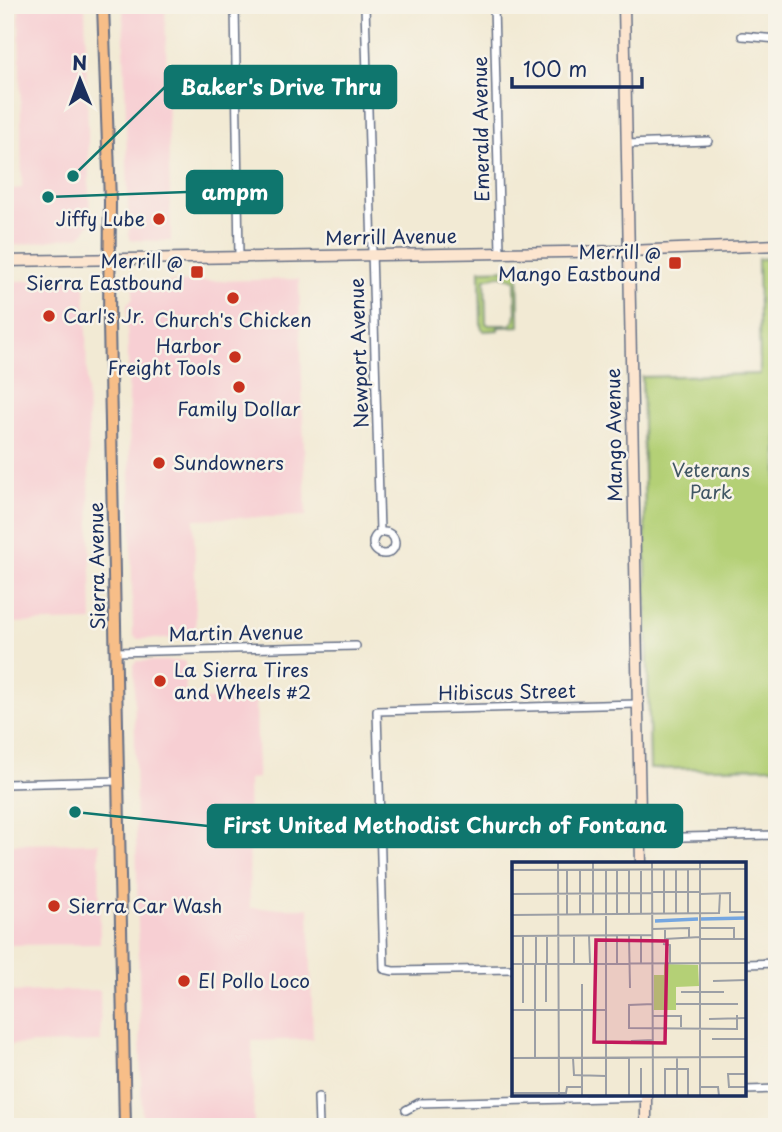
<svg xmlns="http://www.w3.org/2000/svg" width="782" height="1132" viewBox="0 0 782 1132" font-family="'Playpen Sans',sans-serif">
	<rect width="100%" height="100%" fill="#f7f3e8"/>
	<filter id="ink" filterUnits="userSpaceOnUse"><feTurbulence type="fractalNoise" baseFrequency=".0143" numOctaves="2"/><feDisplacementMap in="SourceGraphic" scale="14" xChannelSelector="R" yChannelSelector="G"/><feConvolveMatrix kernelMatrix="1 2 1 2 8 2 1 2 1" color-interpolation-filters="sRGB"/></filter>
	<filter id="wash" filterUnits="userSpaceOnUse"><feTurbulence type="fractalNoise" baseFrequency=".00686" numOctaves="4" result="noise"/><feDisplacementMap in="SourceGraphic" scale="28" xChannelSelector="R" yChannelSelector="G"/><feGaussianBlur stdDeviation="1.57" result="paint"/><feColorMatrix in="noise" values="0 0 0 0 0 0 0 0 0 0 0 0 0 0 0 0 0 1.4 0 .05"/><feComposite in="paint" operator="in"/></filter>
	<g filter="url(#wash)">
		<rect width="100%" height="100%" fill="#f2ead4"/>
		<!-- built -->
		<path fill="#f7cfd3" d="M19,5H85L90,224L81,236L5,247V190L22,188Z
			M123,5H165L171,241L129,240Z
			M80,279L85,284L92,621L5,623V324L15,323L14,321H5V280H13L14,290V281Z
			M299,279L306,516L194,519L196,638L137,639L133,635L127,304L133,298V283Z
			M136,661H185L186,700L256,699L258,778L248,779L250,908H309L313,1039L252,1041L254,1127H142L136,830L134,664Z
			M99,843L100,944L5,945V844Z
			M100,990L101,1042L5,1045V992Z"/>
		<!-- green -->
		<path fill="#b4d076" stroke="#68806a" stroke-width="2" fill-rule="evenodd" d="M777,258V767L650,769L642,377L760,374L758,259Z
			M518,269L519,326L498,327V330L484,331L481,327L480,270ZM500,275L515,280L516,313L514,321L510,325H489L486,323L485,279Z"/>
	</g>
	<g filter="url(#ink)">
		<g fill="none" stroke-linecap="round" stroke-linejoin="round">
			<defs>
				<path id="street" d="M235,5L239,257
					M365,5L380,532
					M494,5L500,253
					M742,36L777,39
					M626,144L708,141
					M373 543a11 11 0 1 1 22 0a11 11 0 1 1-22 0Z
					M116,652L356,646
					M5,784L119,781
					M640,838L777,835
					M745,964L777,963
					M514,969L393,971L384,969L377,711L637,704
					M745,1090L777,1089
					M318,1097L319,1127
					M406,1110L419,1103L646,1097"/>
				<path id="secondary" d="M624,5L641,864
					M5,261L628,251L777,245
					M646,1127V1095"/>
				<path id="primary" d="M103,5L110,201L109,323L125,1127"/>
			</defs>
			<!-- street casing -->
			<use href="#street" stroke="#667087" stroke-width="10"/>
			<!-- secondary casing -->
			<use href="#secondary" stroke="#667087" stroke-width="13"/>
			<!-- primary casing -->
			<use href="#primary" stroke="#667087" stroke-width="14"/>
			<!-- street -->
			<use href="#street" stroke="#fff" stroke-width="7"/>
			<!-- secondary -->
			<use href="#secondary" stroke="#fce5cf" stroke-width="10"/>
			<!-- primary -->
			<use href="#primary" stroke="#f7be88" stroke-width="10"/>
		</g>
	</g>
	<!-- markers -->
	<g fill="#c8321e" stroke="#f7f3e8" stroke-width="2.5">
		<circle cx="159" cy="219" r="7"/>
		<rect x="668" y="256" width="14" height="14" rx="3.5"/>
		<rect x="190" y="265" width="14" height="14" rx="3.5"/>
		<circle cx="233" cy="298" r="7"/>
		<circle cx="49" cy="316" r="7"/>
		<circle cx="235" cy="357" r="7"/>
		<circle cx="239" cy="387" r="7"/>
		<circle cx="159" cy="463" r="7"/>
		<circle cx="160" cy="681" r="7"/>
		<circle cx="54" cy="906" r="7"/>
		<circle cx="184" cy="981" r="7"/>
	</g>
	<g text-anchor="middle" stroke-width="5" stroke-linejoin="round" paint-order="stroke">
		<!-- street labels -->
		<g font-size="19" fill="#1b2f5e" stroke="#f7f3e8">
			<text transform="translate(481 129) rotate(-91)" y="7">Emerald Avenue</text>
			<text transform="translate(391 237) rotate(-1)" y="7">Merrill Avenue</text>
			<text transform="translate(359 353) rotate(-92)" y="7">Newport Avenue</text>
			<text transform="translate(614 435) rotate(-91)" y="7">Mango Avenue</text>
			<text transform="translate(97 566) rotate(-91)" y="7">Sierra Avenue</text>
			<text transform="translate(236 633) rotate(-1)" y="7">Martin Avenue</text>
			<text transform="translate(507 692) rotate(-1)" y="7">Hibiscus Street</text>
		</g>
		<!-- poi labels -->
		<g font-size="19" fill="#1b2f5e" stroke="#f7f3e8" text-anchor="start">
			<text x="145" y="226" text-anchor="end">Jiffy Lube</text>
			<text x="661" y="259" text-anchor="end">Merrill @<tspan x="661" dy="22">Mango Eastbound</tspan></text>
			<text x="183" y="268" text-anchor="end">Merrill @<tspan x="183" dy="22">Sierra Eastbound</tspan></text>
			<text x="63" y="323">Carl's Jr.</text>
			<text x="233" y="327" text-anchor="middle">Church's Chicken</text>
			<text x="221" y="353" text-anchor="end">Harbor<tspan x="221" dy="22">Freight Tools</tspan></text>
			<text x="239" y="416" text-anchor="middle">Family Dollar</text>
			<text x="173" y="470">Sundowners</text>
			<text x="174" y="677">La Sierra Tires<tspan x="174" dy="22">and Wheels #2</tspan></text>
			<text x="68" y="913">Sierra Car Wash</text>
			<text x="198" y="988">El Pollo Loco</text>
		</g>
		<!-- park labels -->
		<g font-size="19" fill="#415764" stroke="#f7f3e8">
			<text x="711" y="477">Veterans<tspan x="711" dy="22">Park</tspan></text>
		</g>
	</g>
	<!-- overview -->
	<g transform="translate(512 862)">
		<rect width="234" height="234" fill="#f2ead4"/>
		<path d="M152,102L186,103L187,124L164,125V148H142V113H152Z" fill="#b4d076"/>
		<path fill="none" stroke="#75a6e0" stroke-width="3.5" d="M189,57L235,56M143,59L186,57"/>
		<path fill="none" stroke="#9c9fa5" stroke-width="2" d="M46,0L47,234M140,0L141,234M188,0V234M55,7V53M68,7V52M94,7V234M117,7V53M176,7V52M0,8L235,7M105,9V52M129,9V52M141,30H187M0,32L141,31M188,32L218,31V50H235M81,52V0M152,52V7M164,52V7M0,53L207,51L208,32M188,66H222V76M140,67L177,66V76M153,67V77L188,75M0,74L140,73M11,74V102M24,74V102M35,74V102M62,74V102M77,74L78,101M105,74V101M117,74L118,126M129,74V101M188,77H235M151,82L158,83V101M0,102L235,101M11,102V141M23,102V196M34,102V140M201,119L235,118M169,130H212M141,142L117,143V166L225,167V153M164,142H226M0,148H94M141,154H169V165M197,157L235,156M200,177H235M119,179L141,178M165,195V234M0,196L235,195M61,196L62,213L94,214M117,196V234M129,206V234M235,212H216L217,225H235M188,225H206L207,234M0,231H54L55,225H69M70,234V122M153,234V207H176V234"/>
		<path fill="#c2185b" fill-opacity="0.15" stroke="#c2185b" stroke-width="3.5" d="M84,78L155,79L153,181L82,180Z"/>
		<rect width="234" height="234" fill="none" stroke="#1b2f5e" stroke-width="3.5"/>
	</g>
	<!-- callouts -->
	<path fill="none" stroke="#0f766e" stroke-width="2.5" d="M73 176L165 87M48 197L187 192M75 812L208 826"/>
	<g fill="#0f766e" stroke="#f7f3e8" stroke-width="2.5">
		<circle cx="73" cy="176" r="7"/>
		<circle cx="48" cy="197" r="7"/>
		<circle cx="75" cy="812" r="7"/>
	</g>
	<g fill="#0f766e" stroke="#0f766e" stroke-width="2.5">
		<rect x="165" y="66" width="231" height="42" rx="7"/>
		<rect x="187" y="171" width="95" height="42" rx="7"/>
		<rect x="208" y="805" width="474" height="42" rx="7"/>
	</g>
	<g font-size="21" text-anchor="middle" font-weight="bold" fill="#fff">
		<text x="281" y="95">Baker's Drive Thru</text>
		<text x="235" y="200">ampm</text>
		<text x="445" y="833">First United Methodist Church of Fontana</text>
	</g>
	<!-- margin -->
	<rect width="782" height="1132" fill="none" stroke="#f7f3e8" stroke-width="28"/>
	<!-- north arrow -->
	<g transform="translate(80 80) rotate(359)" stroke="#f7f3e8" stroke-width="5" paint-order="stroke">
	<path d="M0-5L12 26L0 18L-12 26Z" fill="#1b2f5e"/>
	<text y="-10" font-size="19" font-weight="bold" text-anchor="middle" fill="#1b2f5e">N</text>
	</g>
	<!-- scale -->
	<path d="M512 77v10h130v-10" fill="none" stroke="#1b2f5e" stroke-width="3.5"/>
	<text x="523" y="77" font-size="21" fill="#1b2f5e" stroke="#f7f3e8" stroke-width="5" paint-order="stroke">100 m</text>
</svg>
